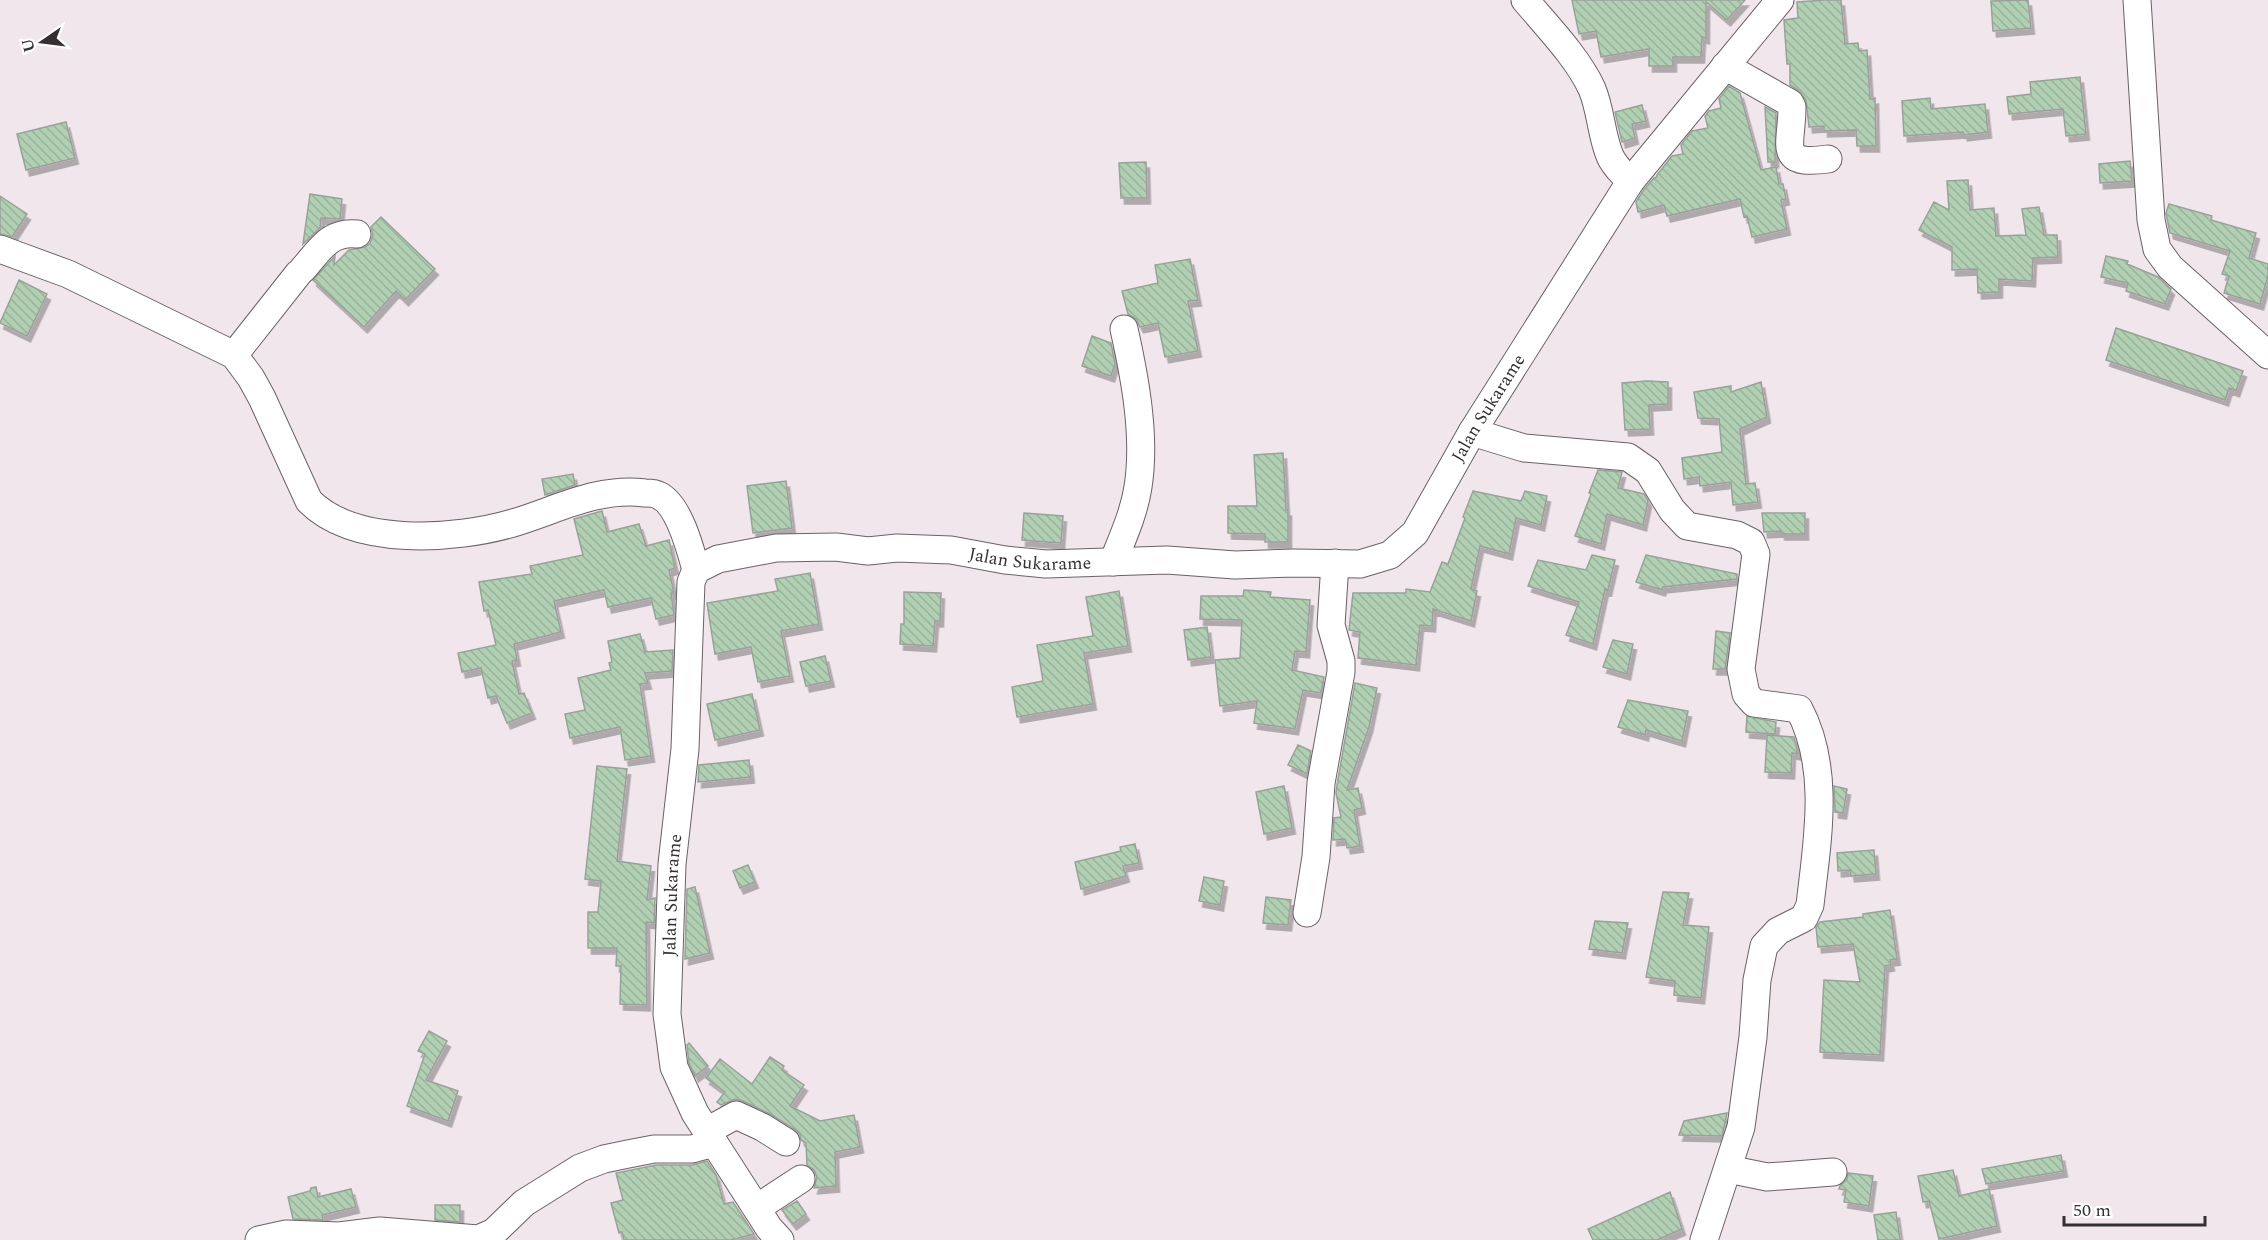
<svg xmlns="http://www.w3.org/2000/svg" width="2268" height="1240" viewBox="0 0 2268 1240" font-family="Spectral,serif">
	<defs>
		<pattern id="building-back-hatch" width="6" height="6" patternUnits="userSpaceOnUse" patternTransform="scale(1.5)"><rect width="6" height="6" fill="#b1d0b3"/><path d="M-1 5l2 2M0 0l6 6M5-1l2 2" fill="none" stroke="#99b39a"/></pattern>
		<filter id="shadow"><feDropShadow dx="3.5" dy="6" stdDeviation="0" flood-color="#0004"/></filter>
	</defs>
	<rect width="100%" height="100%" fill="#f0e6eb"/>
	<!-- building -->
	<path fill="url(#building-back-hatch)" stroke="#9aa19a" stroke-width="1.5" filter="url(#shadow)" d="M1572,0H1745L1727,20L1706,2V38L1702,37L1701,57H1673V66H1649V49L1601,57L1596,31L1579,34Z
		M1825,0H1841L1845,44L1858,43L1859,51L1867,50L1870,99L1875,98L1876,146H1857L1856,130L1824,131V126L1809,127L1806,100L1798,90L1790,85V64H1787L1784,20L1798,18L1797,2Z
		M2028,0L2031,28L1993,31L1991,1Z
		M2080,77L2086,134L2066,136L2063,109L2009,114L2007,97L2031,94L2030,82Z
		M1729,86L1740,93L1761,170L1776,167L1779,184H1783L1786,199L1781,200L1787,229L1752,237L1747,216L1744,217L1740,199L1667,216L1664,205L1638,212L1636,202L1643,191L1654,178L1657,177V175L1672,156L1683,154L1681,145L1692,131L1708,128L1705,116L1709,111L1721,108L1719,99Z
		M1930,98L1931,109L1985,104L1988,132L1964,135L1963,132L1904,136L1902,101Z
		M1642,105L1646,121L1632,124L1635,138L1622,142L1615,112Z
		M1765,107L1776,113L1775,162H1768Z
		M66,122L75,158L26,170L17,134Z
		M2130,161L2132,181L2100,183L2099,164Z
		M1146,162L1147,198H1121L1119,163Z
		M1968,180L1970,210L1994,208L1996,236L2026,235L2022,209L2039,207L2044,235H2057L2058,257L2033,258L2032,281L1999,279V292L1978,293L1977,269L1952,270V247L1919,230L1934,202L1949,210L1947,181Z
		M310,194L342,199L340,219L321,218L320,228L303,244Z
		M0,196L27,214L12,237L0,234Z
		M2169,204L2212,216L2211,220L2256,233L2249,258L2268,264V276L2260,304L2224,293L2229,276L2222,274L2230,251L2170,233L2166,213Z
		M381,217L435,269L405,300L396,291L364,327L313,280L335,256L334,265L349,250L365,247L370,243L373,235L371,227Z
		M2106,256L2128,261L2127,264L2158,277L2171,289L2165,304L2126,291L2128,283L2101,277Z
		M1190,259L1198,300L1188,301L1198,351L1165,357L1158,323L1140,327L1136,319L1128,314L1122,291L1158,283L1155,265Z
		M19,280L47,294L27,336L0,323Z
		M2116,328L2243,371L2236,391L2229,388L2225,400L2106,360Z
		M1092,336L1111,343L1115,364L1111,376L1082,366Z
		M1647,381L1668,382V404L1649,405L1650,429L1625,430L1622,383Z
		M1761,382L1767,417L1740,429L1746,484L1755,483L1758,502L1733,505L1731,482L1700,486L1699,477L1684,479L1682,458L1722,452L1719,419L1698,418L1694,392L1731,386V392Z
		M1283,453L1286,510H1288V542H1265V534L1228,533V506H1257L1254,455Z
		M1598,470L1622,472L1618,488L1644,494L1648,501L1643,525L1607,514L1601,544L1575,536L1591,494L1589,493Z
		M573,474L575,485L545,495L542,479Z
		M786,481L792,528L753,533L747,486Z
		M1473,491L1521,501L1525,491L1547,496L1541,525L1516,518L1509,554L1480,546L1471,589L1477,591L1471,621L1433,609L1432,626L1420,625L1416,665L1358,658L1360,632L1349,630L1353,593H1406V589L1430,592L1442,562L1448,564L1465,518L1463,517Z
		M602,511L607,532L639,524L646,546L669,540L675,568L669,570L674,593H671L674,615L656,619L651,598L608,607L604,590L554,601L561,632L514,644L517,660L512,661L519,694L524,693L532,713L507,723L496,696L488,698L481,668L462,672L458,653L496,645L488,610L484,611L479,582L532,574L530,566L583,555L574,519Z
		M1024,513L1063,516L1061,543L1022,540Z
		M1762,513H1805V534H1781V531L1764,532Z
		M1592,555L1615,560L1608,590L1605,589L1593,644L1566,635L1579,602L1528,586L1538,560L1586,570Z
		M1646,555L1737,574V579L1663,587L1662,590L1636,582Z
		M810,573L819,624L781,631L790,676L758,682L751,647L715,654L707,603L778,591L775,579Z
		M1244,590L1271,592L1270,597L1310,600L1306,652L1295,651L1292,670L1324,677L1321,693L1303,690L1295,729L1254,723L1257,701L1220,706L1215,660L1240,658L1242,620L1200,619L1201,596H1243Z
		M1119,591L1128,646L1084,653L1093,704L1017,717L1012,687L1043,681L1037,645L1093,636L1086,597Z
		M904,592L941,593L940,621H935L933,646L900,644L901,624H904Z
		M1207,627L1211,657L1188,660L1184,630Z
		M1716,631L1730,633L1725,669H1713Z
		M640,634L645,652L673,650L672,671L645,673L648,683L640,684L651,756L625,760L620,727L570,738L565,714L585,710L578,678L611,670L609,663L612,662L608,641Z
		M1613,640L1633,644L1627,674L1603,667Z
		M825,656L831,681L806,686L800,662Z
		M1355,683L1377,688L1369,727L1347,790L1358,788L1362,808L1354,810L1360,846L1347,848L1345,839L1333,840L1334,818L1341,817L1336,793L1337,785Z
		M752,694L760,730L715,740L707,704Z
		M1628,700L1688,711L1682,741L1646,730L1645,735L1618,727Z
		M1747,716L1776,722L1775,734L1746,732Z
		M1767,735L1794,737L1798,754L1792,753L1791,773L1765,772Z
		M1298,745L1311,751L1307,774L1288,765Z
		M749,760L751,777L698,782L699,765Z
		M597,766L627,769L617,861L651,866L647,900L655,898L654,923L646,922L647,1005L620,1004L621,966H616L617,948H588V912H598L601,881L585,879Z
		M1284,786L1292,828L1264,834L1256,792Z
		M1834,786L1847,789L1843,813L1835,812Z
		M1135,844L1139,863L1123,866L1126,876L1081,889L1075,862L1121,851L1120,847Z
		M1874,850L1876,874L1851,876L1850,870L1838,871L1837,853Z
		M748,865L755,882L740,888L733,871Z
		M1204,877L1224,881L1220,905L1199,901Z
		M695,887L710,953L685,959L687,889Z
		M1663,892L1689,893L1683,925L1709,927L1701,998L1674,995L1675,981L1646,977Z
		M1266,897L1291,900L1288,925L1263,923Z
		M1890,910L1897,959L1890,960L1891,965L1885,966L1880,1055L1820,1052L1824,980L1860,982L1853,944L1818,947L1816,927L1820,922L1863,917V914Z
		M1595,921L1628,923L1622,953L1589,949Z
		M429,1031L447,1041L426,1080L458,1091L448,1121L407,1106L425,1054L418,1051Z
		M689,1043L708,1066L695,1076L689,1063L687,1045Z
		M770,1057L784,1066L782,1070L804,1085L790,1106L820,1121L854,1115L860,1147L835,1152L836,1186L814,1188L817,1177L814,1170L807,1165L806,1143L801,1140L800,1134L794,1129L770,1114L743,1101L735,1099L721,1105L717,1102L725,1092L706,1078L720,1059L752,1084Z
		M1727,1113L1722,1136L1679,1135L1684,1121Z
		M2061,1155L2064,1171L1986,1184L1982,1169Z
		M707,1161L716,1175L724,1204L733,1202L754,1234L731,1240H624L622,1232L619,1233L611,1203L623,1200L616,1173L656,1165H692Z
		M1953,1170L1959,1196L1989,1189L1997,1226L1939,1239L1929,1201L1923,1202L1918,1176Z
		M1848,1173L1873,1176L1869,1206L1844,1202L1846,1190L1839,1189L1840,1186L1847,1179Z
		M316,1187L318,1197L351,1189L356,1207L322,1215L323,1220L293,1219L288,1197L310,1191L311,1188Z
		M1670,1192L1682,1229L1657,1240H1593L1588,1229Z
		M797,1201L806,1214L793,1224L782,1210Z
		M435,1205H460V1222L435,1220Z
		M1896,1212L1900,1240H1878L1874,1215Z"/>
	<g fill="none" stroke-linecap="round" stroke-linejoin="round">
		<defs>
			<g id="minor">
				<path d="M1525,0C1547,26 1578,58 1592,89C1601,110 1601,135 1610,156C1614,166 1624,174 1630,182"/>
				<path d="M2137,0L2151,220L2157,249L2170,267L2268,355"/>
				<path d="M1725,66L1790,103L1792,107C1792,146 1776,166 1828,159"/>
				<path d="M0,249L68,274L234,355L251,378L262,398L309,501C355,547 455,540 513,523C557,510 597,487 645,493C649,493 655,493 658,495C679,504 691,551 696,570"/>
				<path d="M303,269C320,250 329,231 357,234"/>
				<path d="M234,355L298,274"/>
				<path d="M1472,432L1524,448L1628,457L1648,471L1672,510L1687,526L1737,535L1751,542L1756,554L1741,669L1746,694L1754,703L1799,709C1831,769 1817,842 1810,905L1804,918L1778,931L1764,946L1757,980L1753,1037L1741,1127L1704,1240"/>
				<path d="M1113,562C1123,537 1134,513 1138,487C1146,437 1135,378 1124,329"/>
				<path d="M1307,913L1316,857L1321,783L1341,672V661L1331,625L1335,563"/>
				<path d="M707,1131L736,1115L762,1127L786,1142"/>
				<path d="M1728,1169L1767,1177L1833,1172"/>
				<path d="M757,1208L801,1179"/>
				<path d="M259,1240L286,1234L339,1236L380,1231L478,1239L494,1232L524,1203L580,1168L604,1159L628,1154L654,1149H692L714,1143"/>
				<path id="s1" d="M780,1240L769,1228L695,1113L674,1067L667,1014L672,864L685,749L691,582L696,570L718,559L776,548L836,547L868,551L897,548L951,550L1005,560L1046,564L1167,560L1235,565L1294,563L1360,564L1390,555L1415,533L1472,432L1630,182L1780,0"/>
			</g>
		</defs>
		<!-- minor casing -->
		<use href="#minor" stroke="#6a6266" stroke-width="29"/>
		<!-- minor -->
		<use href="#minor" stroke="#fff" stroke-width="27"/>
	</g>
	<g text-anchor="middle" stroke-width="6" stroke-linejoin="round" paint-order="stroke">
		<!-- street labels -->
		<g font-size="18" fill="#343032" stroke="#fff">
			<text dy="6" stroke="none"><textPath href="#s1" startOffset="1582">Jalan Sukarame</textPath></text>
			<text dy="6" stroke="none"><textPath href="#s1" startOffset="1042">Jalan Sukarame</textPath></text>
			<text dy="6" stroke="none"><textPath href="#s1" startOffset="376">Jalan Sukarame</textPath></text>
		</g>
	</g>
	<!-- north arrow -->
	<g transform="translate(42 42) rotate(256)" stroke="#ffffff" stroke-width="4.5" paint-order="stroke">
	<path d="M0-4.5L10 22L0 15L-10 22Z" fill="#343032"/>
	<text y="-9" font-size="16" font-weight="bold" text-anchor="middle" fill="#343032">U</text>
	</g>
	<!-- scale -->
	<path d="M2064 1216v9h141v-9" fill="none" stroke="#343032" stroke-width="3"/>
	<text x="2073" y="1216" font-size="18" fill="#343032" stroke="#ffffff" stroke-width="4.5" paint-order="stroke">50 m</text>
</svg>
